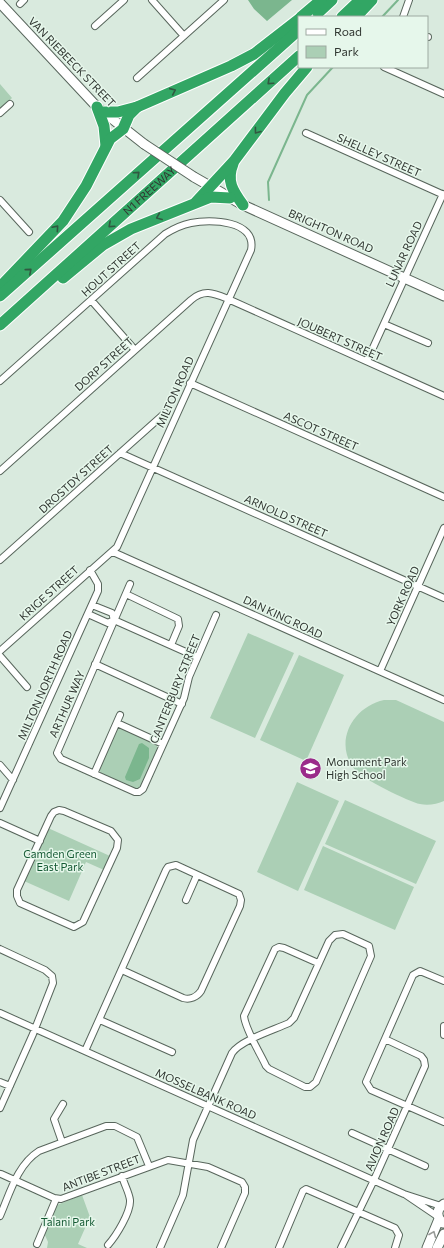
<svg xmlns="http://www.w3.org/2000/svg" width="444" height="1248" viewBox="0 0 444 1248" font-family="Commissioner,sans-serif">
	<rect width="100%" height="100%" fill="#d9eade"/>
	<!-- green -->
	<path fill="#abcfb5" d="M0,84L12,98L0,109Z
		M248,633L294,653L255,738L210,718Z
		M299,655L344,675L306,761L260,740Z
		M384,700H396L444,722V801C437,804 428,806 420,804C409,802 361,778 355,770C333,743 352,707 384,700Z
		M119,728H122L156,743L158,749L140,789L135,790L101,774L99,768L117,729Z
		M297,782L339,801L298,891L257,872Z
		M345,800L436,841L416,884L325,844Z
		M48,828L110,856L104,870L86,862L69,901L24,881Z
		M323,846L414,887L395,930L304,890Z
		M82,1195L90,1217L78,1244L87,1248H47L48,1242L44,1233L57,1205Z"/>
	<!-- water -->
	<path fill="#7bb68e" d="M248,0H292L267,21L254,9Z
		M142,743L149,748V758L140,779L133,782L126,780L125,777L139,744Z"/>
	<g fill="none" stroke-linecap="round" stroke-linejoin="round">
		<!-- stream -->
		<path stroke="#7bb68e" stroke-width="2" d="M382,17L398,0
			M269,200L268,182L307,95L333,67"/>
		<defs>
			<path id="street" d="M152,0L184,36
				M20,4L24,0
				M403,17L409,0
				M95,26L124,0
				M427,37H428
				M384,67L444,94
				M137,78L224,0
				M0,113L10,104
				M306,133L444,195
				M0,200L29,232
				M91,300L135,350
				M384,324L428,343
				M367,361L443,194
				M0,381L165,234C173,229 181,225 191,223C210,219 257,220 251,250L117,547L0,651
				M190,383L444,497
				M120,453L444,598
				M0,471L191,300C204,289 213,293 228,299L444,396
				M113,552L444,700
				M0,560L165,413
				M130,584L57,753L61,759L135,792H139L143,789L184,698L189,677L216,615
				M126,594L178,619L179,626L171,645
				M92,605L112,613L114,620L197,657
				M88,614L108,623L114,620
				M0,656L27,687
				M95,664L182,704
				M380,671L444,528
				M117,723L163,744
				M0,765L13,780
				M94,774L120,715
				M0,808L98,591V584L90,570
				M59,810L64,811L111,831L118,840L117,848L83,922L74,927L20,903L17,896V890L51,816L54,812Z
				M0,823L40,841
				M186,900L197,875
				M0,949L45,970L52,976L53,983L33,1034L0,1108
				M444,981L420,971L413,975L366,1082L371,1090L444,1122
				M0,1013L404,1194L441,1206
				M100,1020L172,1052
				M444,1026V1035
				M85,1051L166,870L168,867L176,865L239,894L241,900L240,906L201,991C197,997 190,1000 183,998L122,970
				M0,1082L10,1086
				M352,1133L425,1166
				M62,1142L54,1119L63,1104
				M1,1174L54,1198L61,1199L168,1160L208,1167L242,1182L245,1187V1193L221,1248
				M406,1195L437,1216
				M0,1216C10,1193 17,1165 39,1151L106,1126H115L137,1137L149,1166
				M37,1244L56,1199
				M108,1245C116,1236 131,1212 130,1200C129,1192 124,1184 122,1176
				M160,1248L183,1195L193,1140L232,1053C241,1040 274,1030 289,1023L294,1018L329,941L335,935L343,934L369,946L371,956L316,1082L310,1087H305L269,1069L266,1066C260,1053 245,1029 244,1016L275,949L279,947L284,948L318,963
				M279,1248L303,1191L306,1189L395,1228L399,1235L395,1248
				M341,1248L374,1180L425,1066L424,1060L421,1056L385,1039"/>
			<path id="secondary" d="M0,3L97,107L144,144
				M194,177L243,205L444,296
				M443,1223C436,1217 436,1209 444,1204
				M427,1248L439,1219
				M437,1248L444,1234"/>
			<g id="highway">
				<path d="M318,13L332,0"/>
				<path d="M301,17L321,0"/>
				<path d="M342,17L360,0"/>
				<path d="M356,17L372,0"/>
				<path d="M97,107L104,126L106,146"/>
				<path d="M103,112H118L137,107L231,66L254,54L299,19"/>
				<path d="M233,164C226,181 233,191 243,205"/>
				<path d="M196,202L234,161L285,93L307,67"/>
				<path d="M63,278L103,245L131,229L211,197L230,198"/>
				<path d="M0,287L63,221L86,186L110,139L123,129L129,115L137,107"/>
				<path d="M0,296L299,30"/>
				<path id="s1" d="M0,325L299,56"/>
			</g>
		</defs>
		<!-- street casing -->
		<use href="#street" stroke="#58665c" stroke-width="8"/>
		<!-- secondary casing -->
		<use href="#secondary" stroke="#58665c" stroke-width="11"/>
		<!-- highway casing -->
		<use href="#highway" stroke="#fff" stroke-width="13"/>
		<!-- street -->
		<use href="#street" stroke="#fff" stroke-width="6"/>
		<!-- secondary -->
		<use href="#secondary" stroke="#fff" stroke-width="9"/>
		<!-- highway -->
		<use href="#highway" stroke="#32a664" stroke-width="11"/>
		<defs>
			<path id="secondary-bridge" d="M144,144L194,177"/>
		</defs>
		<!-- secondary-bridge casing -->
		<use href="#secondary-bridge" stroke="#58665c" stroke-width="11" stroke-linecap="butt"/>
		<!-- secondary-bridge -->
		<use href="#secondary-bridge" stroke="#fff" stroke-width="9"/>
	</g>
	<!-- one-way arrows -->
	<defs><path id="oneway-chevron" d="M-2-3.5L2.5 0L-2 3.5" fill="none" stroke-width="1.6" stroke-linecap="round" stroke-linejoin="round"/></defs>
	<g stroke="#315841">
		<use href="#oneway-chevron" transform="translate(270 82) rotate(138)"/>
		<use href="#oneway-chevron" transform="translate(173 91) rotate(-24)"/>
		<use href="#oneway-chevron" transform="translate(257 131) rotate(127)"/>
		<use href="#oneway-chevron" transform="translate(137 174) rotate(-42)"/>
		<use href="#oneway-chevron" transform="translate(159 217) rotate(157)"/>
		<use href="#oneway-chevron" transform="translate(111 225) rotate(138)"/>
		<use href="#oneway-chevron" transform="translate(56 228) rotate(-49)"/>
		<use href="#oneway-chevron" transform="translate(29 271) rotate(-41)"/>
	</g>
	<use stroke="#989b98" href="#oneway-chevron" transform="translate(433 1234) rotate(-68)"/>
	<!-- icons -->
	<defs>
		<symbol id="school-disc" viewBox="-11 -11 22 22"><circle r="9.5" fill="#9a2b8a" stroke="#e6f7eb"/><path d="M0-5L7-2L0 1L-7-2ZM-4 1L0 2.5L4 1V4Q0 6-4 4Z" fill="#fff"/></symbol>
	</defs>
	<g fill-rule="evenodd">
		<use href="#school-disc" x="298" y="756" width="25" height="25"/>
	</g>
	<g text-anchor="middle" stroke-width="3" stroke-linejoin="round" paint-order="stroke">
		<!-- street labels -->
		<g font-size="11" fill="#313732" stroke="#e6f7eb">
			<text transform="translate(72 62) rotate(46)" y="4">VAN RIEBEECK STREET</text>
			<text transform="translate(379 155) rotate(24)" y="4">SHELLEY STREET</text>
			<text dy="4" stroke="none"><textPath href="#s1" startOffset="201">N1 FREEWAY</textPath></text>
			<text transform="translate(331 231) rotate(24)" y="4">BRIGHTON ROAD</text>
			<text transform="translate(404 254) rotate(-65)" y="4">LUNAR ROAD</text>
			<text transform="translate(111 269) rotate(-42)" y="4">HOUT STREET</text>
			<text transform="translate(340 339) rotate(24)" y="4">JOUBERT STREET</text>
			<text transform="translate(104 364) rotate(-42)" y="4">DORP STREET</text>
			<text transform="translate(175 392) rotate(-66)" y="4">MILTON ROAD</text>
			<text transform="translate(321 431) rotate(24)" y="4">ASCOT STREET</text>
			<text transform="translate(76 479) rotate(-42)" y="4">DROSTDY STREET</text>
			<text transform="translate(286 516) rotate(24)" y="4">ARNOLD STREET</text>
			<text transform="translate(49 593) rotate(-42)" y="4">KRIGE STREET</text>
			<text transform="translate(403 596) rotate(-66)" y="4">YORK ROAD</text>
			<text transform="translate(283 617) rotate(25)" y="4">DAN KING ROAD</text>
			<text transform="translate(45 685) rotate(-66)" y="4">MILTON NORTH ROAD</text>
			<text transform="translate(175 689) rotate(-68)" y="4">CANTERBURY STREET</text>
			<text transform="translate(67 704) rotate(-66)" y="4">ARTHUR WAY</text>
			<text transform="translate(206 1094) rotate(24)" y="4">MOSSELBANK ROAD</text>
			<text transform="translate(382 1139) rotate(-66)" y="4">AVION ROAD</text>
			<text transform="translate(101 1173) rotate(-21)" y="4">ANTIBE STREET</text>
		</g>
		<!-- poi labels -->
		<g font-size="11" fill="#313732" stroke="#e6f7eb" text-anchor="start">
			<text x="326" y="766">Monument Park<tspan x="326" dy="13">High School</tspan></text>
		</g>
		<!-- park labels -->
		<g font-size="11" fill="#145933" stroke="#e6f7eb">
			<text x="60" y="858">Camden Green<tspan x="60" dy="13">East Park</tspan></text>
			<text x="68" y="1226">Talani Park</text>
		</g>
	</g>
	<!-- legend -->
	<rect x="298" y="16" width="130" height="52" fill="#e6f7eb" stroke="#9eaaa1"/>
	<rect x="306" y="29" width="20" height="6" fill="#ffffff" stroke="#9eaaa1"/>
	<text x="334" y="36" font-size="12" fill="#313732">Road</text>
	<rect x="306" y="46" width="20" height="12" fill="#abcfb5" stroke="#9eaaa1"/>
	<text x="334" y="56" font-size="12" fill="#313732">Park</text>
</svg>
